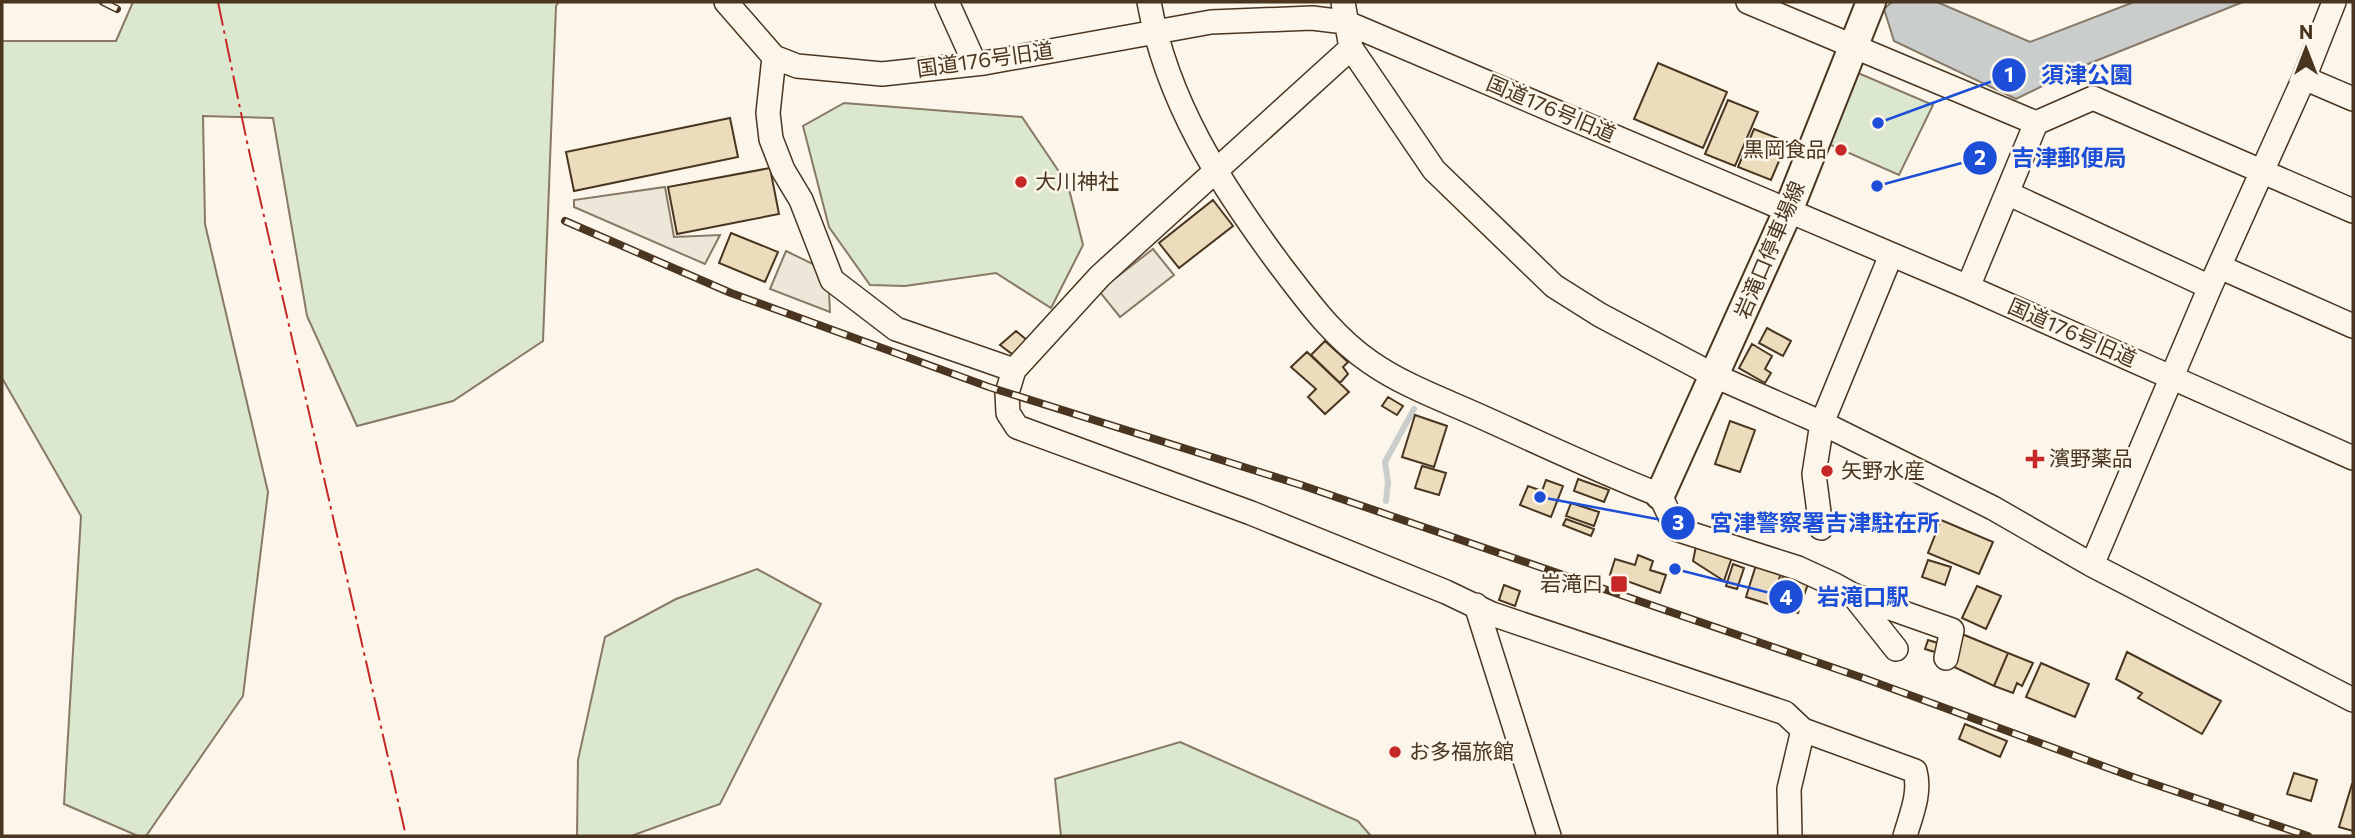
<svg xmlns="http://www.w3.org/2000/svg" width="2355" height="838" viewBox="0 0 2355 838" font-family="Commissioner,'Noto Sans JP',sans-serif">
	<rect width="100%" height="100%" fill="#fbf6e9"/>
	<!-- green -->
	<path fill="#dce7d0" stroke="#887966" stroke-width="2" d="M133,2H559L556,6L543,341L453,401L357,426L307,316L273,118L203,116L205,224L268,492L243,696L146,836H138L64,804L81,516L2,378V41H116Z
		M1851,70L1933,105L1899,175L1824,142Z
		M844,103L1022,117L1068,185L1083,245L1051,308L996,273L905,286L870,285L829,227L803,126Z
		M757,569L821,604L720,804L631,836H577L578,760L605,637L676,599Z
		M1180,742L1358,821L1371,836H1061L1055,779Z"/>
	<!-- parking -->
	<path fill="#ede7d9" stroke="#887966" stroke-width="2" d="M665,187L674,237L720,235L705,264L574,207V200Z
		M1153,249L1174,275L1120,317L1099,291Z
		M786,251L815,265L829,292L830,312L770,289Z"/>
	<!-- water -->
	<path fill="#c9cecd" stroke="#887966" stroke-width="2" d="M1892,2H1937L2030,42L2134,2H2243L2083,66L2016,99L1894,41L1884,9Z"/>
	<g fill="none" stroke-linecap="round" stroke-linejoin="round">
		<!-- stream -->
		<path stroke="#c9cecd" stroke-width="6" d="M1386,501L1388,482L1385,462L1414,409"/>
	</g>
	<!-- building -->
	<path fill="#ecdcbc" stroke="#4a3520" stroke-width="2" d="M1658,63L1727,92L1703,148L1634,119Z
		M1728,100L1758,112L1735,166L1705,154Z
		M730,118L738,157L574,191L566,152Z
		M1754,129L1787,142L1771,180L1738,167Z
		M770,168L779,214L677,234L668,187Z
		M1213,200L1233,226L1179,268L1159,243Z
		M731,233L778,252L765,282L719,263Z
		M1767,328L1791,341L1783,356L1759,343Z
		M1016,331L1028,341L1016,357L1000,345Z
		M1325,341L1348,362L1343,367L1348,374L1340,383L1311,355Z
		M1752,344L1772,356L1765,369L1771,373L1765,383L1739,368Z
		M1307,352L1349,392L1325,414L1308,397L1316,389L1291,367Z
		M1388,397L1403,406L1397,415L1382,406Z
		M1415,415L1447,426L1434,467L1402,457Z
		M1730,421L1755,430L1740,472L1715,464Z
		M1422,466L1446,473L1439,495L1415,488Z
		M1578,479L1609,490L1604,502L1574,491Z
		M1546,480L1563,486L1551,517L1520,505L1528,486L1542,491Z
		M1571,503L1599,512L1594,526L1566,516Z
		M1566,519L1594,529L1591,536L1563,525Z
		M1941,520L1993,542L1979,574L1928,553Z
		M1696,546L1732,557L1724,581L1693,561Z
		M1638,555L1653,561L1650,570L1666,575L1660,593L1610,575L1615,559L1635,565Z
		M1928,560L1951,567L1945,585L1922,577Z
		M1733,564L1744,568L1737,589L1726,586Z
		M1756,565L1781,573L1771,605L1746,597Z
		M1784,573L1809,581L1798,613L1773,605Z
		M1504,585L1520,591L1515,606L1499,600Z
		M1977,586L2001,596L1986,629L1962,618Z
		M1962,634L2008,653L1994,686L1952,666Z
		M1928,640L1941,644L1938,653L1925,649Z
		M2127,652L2221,701L2202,734L2138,698L2142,693L2116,679Z
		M2008,653L2033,663L2022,686L2017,683L2013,693L1994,686Z
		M2041,663L2089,684L2075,717L2026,697Z
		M1965,724L2007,741L2000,757L1959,739Z
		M2294,773L2317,780L2311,801L2287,794Z
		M2352,784H2353V831L2339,827Z"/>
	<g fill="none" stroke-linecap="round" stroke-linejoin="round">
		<defs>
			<path id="minor" d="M726,2L774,57L797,66L882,74L984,63L1211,22L1312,18L1345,22L1968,287L2353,458
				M947,2L975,64
				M1149,2C1167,102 1220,184 1280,265C1307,300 1333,337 1370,362C1404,386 1447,401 1484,418C1542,444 1600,472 1660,495L1676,529L1798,568L1835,585L1853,595L1896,649
				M1343,2L1351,48L1434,170L1554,286L1600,315L1715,376L1822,423L1993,508L2092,565L2353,700
				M1748,2L2036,123
				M1351,48L1100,276L1014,370L1007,393L1008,413L1017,427L1251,513L1446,592L1492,614L1785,713L1803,730L1915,771C1921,793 1911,815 1905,836
				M774,57L768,113L771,139L783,170L801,200L832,280L896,329L1014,370
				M2304,78L2353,99
				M2007,193L2210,287
				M2220,267L2353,326
				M1968,287L2036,123L2093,98L2353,211
				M1821,528L1814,474L1822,423L1891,255
				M2092,565L2210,287L2304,78L2334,2
				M1853,595L1952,630L1946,658
				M1476,605L1549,836
				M1790,836L1789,789L1803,730"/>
			<path id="major" d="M1660,495L1788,211L1871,2"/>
		</defs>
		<!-- minor casing -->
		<use href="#minor" stroke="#4a3520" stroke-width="26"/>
		<!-- major casing -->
		<use href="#major" stroke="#4a3520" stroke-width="32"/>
		<!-- minor -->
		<use href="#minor" stroke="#fbf6e9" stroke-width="23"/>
		<!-- major -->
		<use href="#major" stroke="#fbf6e9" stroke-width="28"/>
		<defs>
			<path id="rail" d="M103,2L117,9
				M565,221L731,293L989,387L1301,485L1866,679L2130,776L2308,836"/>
		</defs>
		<!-- rail casing -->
		<use href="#rail" stroke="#4a3520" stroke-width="8"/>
		<!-- rail -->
		<use href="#rail" stroke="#fbf6e9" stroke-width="5" stroke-dasharray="16" stroke-linecap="butt"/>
		<!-- power -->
		<path stroke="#c62828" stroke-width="2" stroke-dasharray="24 5 3.5 5" stroke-linecap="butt" d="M218,2L247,142L406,836"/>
	</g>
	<!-- markers -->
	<g fill="#c62828" stroke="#fbf6e9" stroke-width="2.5">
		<circle cx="1841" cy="150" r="7"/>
		<circle cx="1021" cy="182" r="7"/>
		<path d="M2031.5 448.5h7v7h7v7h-7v7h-7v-7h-7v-7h7z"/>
		<circle cx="1827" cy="471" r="7"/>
		<rect x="1610" y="575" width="18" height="18" rx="3.5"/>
		<circle cx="1395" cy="752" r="7"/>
	</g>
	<g text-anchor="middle" stroke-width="5" stroke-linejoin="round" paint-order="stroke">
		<!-- street labels -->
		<g font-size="21" fill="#4a3520" stroke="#fbf6e9">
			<text transform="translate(985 60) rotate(-8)" y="7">国道176号旧道</text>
			<text transform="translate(1551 109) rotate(23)" y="7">国道176号旧道</text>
			<text transform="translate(1770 250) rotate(-67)" y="7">岩滝口停車場線</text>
			<text transform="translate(2072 333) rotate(24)" y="7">国道176号旧道</text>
		</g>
		<!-- poi labels -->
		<g font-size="21" fill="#4a3520" stroke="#fbf6e9" text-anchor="start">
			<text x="1827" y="157" text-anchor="end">黒岡食品</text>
			<text x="1035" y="189">大川神社</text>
			<text x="2049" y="466">濱野薬品</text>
			<text x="1841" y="478">矢野水産</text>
			<text x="1603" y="591" text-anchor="end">岩滝口</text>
			<text x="1409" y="759">お多福旅館</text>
		</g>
	</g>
	<!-- callouts -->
	<path fill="none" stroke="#1d4ed8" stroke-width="2.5" d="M1878 123L2009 75M1877 186L1980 158M1540 497L1678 523M1675 569L1786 597"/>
	<g fill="#1d4ed8" stroke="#fbf6e9" stroke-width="2.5">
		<circle cx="1878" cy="123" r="7"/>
		<circle cx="1877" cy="186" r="7"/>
		<circle cx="1540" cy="497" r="7"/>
		<circle cx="1675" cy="569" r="7"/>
		<circle cx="2009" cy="75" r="18"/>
		<circle cx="1980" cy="158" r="18"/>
		<circle cx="1678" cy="523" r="18"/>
		<circle cx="1786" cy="597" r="18"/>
	</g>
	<g font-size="21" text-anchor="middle" font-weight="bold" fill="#fff">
		<text x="2009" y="82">1</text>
		<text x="1980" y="165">2</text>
		<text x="1678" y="530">3</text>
		<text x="1786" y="605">4</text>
	</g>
	<g font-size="23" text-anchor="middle" font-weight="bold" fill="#1d4ed8" stroke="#fbf6e9" stroke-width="5" stroke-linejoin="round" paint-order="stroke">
		<text x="2087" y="83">須津公園</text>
		<text x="2069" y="166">吉津郵便局</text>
		<text x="1825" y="531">宮津警察署吉津駐在所</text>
		<text x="1863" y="605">岩滝口駅</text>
	</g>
	<!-- border -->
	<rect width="2355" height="838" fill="none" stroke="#4a3520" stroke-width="7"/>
	<!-- north arrow -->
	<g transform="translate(2306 49)" stroke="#fbf6e9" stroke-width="5" paint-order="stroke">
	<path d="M0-5L12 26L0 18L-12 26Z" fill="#4a3520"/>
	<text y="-10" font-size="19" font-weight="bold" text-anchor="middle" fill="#4a3520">N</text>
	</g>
</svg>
